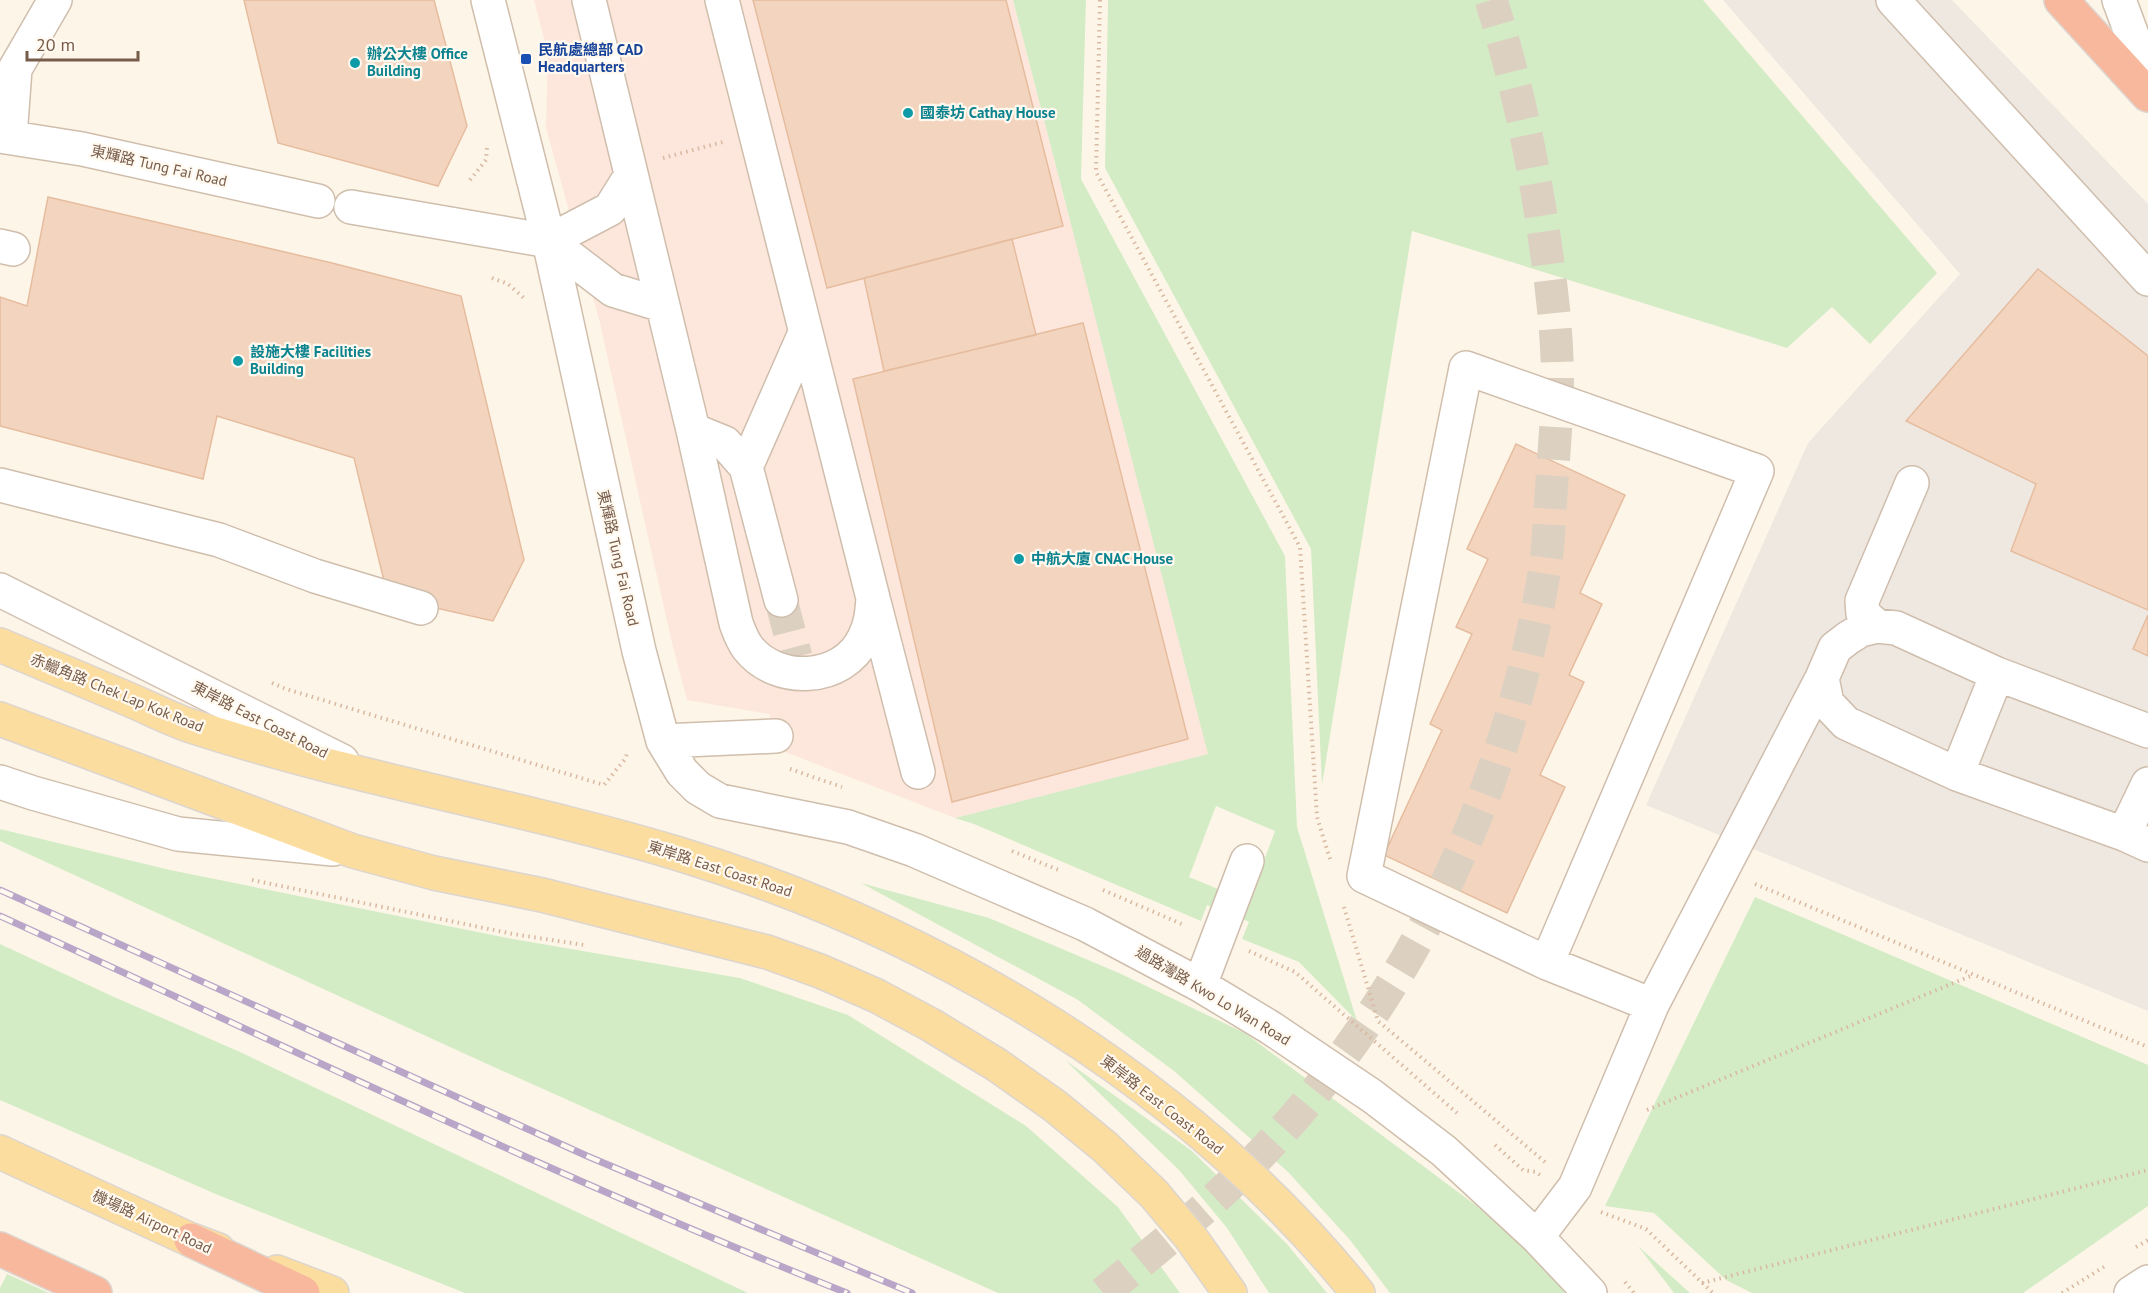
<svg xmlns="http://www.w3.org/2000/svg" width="2148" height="1293" viewBox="0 0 2148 1293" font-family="'PT Sans','Noto Sans TC',sans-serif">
	<rect width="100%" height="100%" fill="#fdf6e8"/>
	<!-- commercial -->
	<path fill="#fde7dc" d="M534,0H1013L1209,754L955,818L780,750L769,714L687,700L672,643L599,319L546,128L548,54Z"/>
	<!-- industrial -->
	<path fill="#eee8e1" d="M1723,0H1952L2148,204V1011L1646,805L1808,443L1960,274Z"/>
	<!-- green -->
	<path fill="#d4ecc6" d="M1013,0H1086L1081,179L1285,556L1297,827L1357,1021L1299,962L1242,939L1249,922L1242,919L1275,831L1216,806L1189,877L1223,891L1216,909L1207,905L1201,921L974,824L955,818L1208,754Z
		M1108,0H1703L1937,273L1870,344L1832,307L1787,348L1412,231L1322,785L1311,549L1105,168Z
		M0,829L170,870L513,939L740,978L848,1015L1026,1126L1118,1207L1180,1293H998L474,1058L0,841Z
		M861,883L989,918L1119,973L1245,1033L1525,1242L1568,1293H1390L1350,1240L1288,1172L1174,1071L1078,1000Z
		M1755,897L2148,1065V1206L2023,1293H1752L1726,1280L1654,1213L1605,1206Z
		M0,944L112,996L240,1052L748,1293H465L218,1195L0,1100Z
		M1065,1060L1192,1151L1287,1244L1327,1293H1269L1227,1228L1179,1170Z
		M1638,1246L1690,1293H1674Z
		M7,1274L49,1293H0V1288Z"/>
	<!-- building -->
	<path fill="#f3d5bf" stroke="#e6bc9f" stroke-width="1.5" d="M244,0H434L467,126L438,186L278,143Z
		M753,0H1006L1063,226L827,288Z
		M48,197L332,263L461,296L524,560L493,621L388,597L354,458L217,416L203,479L0,426V297L27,306Z
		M1012,239L1036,335L884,371L864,278Z
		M2038,269L2148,356V610L2011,551L2036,484L1906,421Z
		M1083,323L1188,739L952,802L853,379Z
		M1516,444L1625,495L1580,593L1602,604L1569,675L1584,682L1540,775L1565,787L1507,913L1384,855L1442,730L1430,724L1472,634L1456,627L1488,559L1467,549Z
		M2148,615V656L2133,649Z"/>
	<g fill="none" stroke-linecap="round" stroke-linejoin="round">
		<!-- minor-tunnel -->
		<path stroke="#dcd0c1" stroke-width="33" stroke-dasharray="33 16" stroke-linecap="butt" d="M781,600L796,657"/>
		<!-- major-tunnel -->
		<path stroke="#dcd0c1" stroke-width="33" stroke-dasharray="33 16" stroke-linecap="butt" d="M1103,1293C1167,1241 1231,1189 1286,1127C1424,970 1512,773 1545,567C1549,543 1549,519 1551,495C1553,463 1556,432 1557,400C1559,355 1554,308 1548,263C1536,174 1518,86 1491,0"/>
		<defs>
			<path id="minor" d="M488,0L549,241L639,651L663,741L682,772L698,788L720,801L848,827L914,850L1085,924L1200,985L1271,1028L1372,1096L1444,1151L1537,1237L1590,1293
				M589,0L693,430L736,623C739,631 742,640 748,648C777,685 843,682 864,638C871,625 872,612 873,598L722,0
				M1893,0L2148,279
				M2119,0L2148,78
				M0,136L82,149L318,201
				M10,137L15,69L55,0
				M351,207L549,241L613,290L662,305
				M549,241L610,209L630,177
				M0,246L13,249
				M693,430L725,443L746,467L781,600
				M746,467L805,333
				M0,485L219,540L315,576L421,608
				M0,590L342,761
				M874,602L918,772
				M1877,626L1863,614L1862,601L1912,483
				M1822,678L1827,703L1846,723L1957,774L2124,834L2148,845
				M663,741L776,736
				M1957,774L1997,674
				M0,782L33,793L178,834L333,849
				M2124,834L2148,784
				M1547,963L1757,471L1466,368L1364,876L1547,963L1652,1005
				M1200,985L1247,861
				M1537,1237L1575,1187L1652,1005L1822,678L1835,648L1848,638L1861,630L1877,626L1896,628L1997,674L2148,731
				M2131,1293L2148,1282"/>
			<path id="major" d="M0,645C43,663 85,681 128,699C149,708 170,719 191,726C350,778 516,805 676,853C936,932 1186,1080 1358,1293
				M0,719L353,851L434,873L542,895L767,952L820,971L877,996L931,1025L997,1065L1055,1106L1105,1147L1154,1194L1191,1238L1230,1293
				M0,1152L191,1240L218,1250
				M277,1272L332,1293"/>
			<path id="highway" d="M2061,0L2148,95
				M191,1240L303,1293
				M0,1249L95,1293"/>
		</defs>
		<!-- minor casing -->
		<use href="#minor" stroke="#d0bead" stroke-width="36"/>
		<!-- major casing -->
		<use href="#major" stroke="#dcd5d0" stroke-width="36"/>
		<!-- highway casing -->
		<use href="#highway" stroke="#dcd5d0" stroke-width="36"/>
		<!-- path -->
		<path stroke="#d9b8a1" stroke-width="4" stroke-dasharray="1.5 4.5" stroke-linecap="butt" d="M1100,0L1096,172L1300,547L1317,817L1330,859
			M663,158L723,142
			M470,180L486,160L487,148
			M492,278L508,284L524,298
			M272,683L286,689L604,785L625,759L628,751
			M790,769L842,787
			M1012,851L1061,871
			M252,880L513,934L584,945
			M1755,884L2148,1047
			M1103,890L1184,925
			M1344,907L1378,1021L1545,1162
			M1249,951L1295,972L1457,1113
			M1647,1110L1973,975
			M1495,1145L1523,1170L1536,1172L1540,1175
			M1601,1212L1646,1229L1713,1293
			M2136,1247L2148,1240
			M1625,1282L1634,1293
			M1702,1283L2148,1170
			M2062,1293L2107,1265"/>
		<!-- minor -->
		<use href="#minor" stroke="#fff" stroke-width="33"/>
		<!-- major -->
		<use href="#major" stroke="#fcdda0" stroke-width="33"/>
		<!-- highway -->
		<use href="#highway" stroke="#f8b89e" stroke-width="33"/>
		<defs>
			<path id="rail" d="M0,890L587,1156L912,1293
				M0,916C281,1044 560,1179 847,1293"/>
		</defs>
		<!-- rail casing -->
		<use href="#rail" stroke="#b9a5c8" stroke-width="7"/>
		<!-- rail -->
		<use href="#rail" stroke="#fff9ef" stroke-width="4.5" stroke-dasharray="14" stroke-linecap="butt"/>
	</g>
	<!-- markers -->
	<rect fill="#1a4fb4" stroke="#fff9ef" stroke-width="2" x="520" y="53" width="12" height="12" rx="3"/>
	<g fill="#0f9aa8" stroke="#fff9ef" stroke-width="2">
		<circle cx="355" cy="63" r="6"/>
		<circle cx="908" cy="113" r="6"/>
		<circle cx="238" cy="361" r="6"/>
		<circle cx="1019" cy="559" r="6"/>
	</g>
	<g text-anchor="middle" stroke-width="4.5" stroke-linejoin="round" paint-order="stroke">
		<!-- transit labels -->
		<g font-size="15" font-weight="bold" fill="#164399" stroke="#fff9ef" text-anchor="start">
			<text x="538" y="55">民航處總部 CAD<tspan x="538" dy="17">Headquarters</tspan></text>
		</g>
		<!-- culture labels -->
		<g font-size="15" font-weight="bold" fill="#0d838f" stroke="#fff9ef" text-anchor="start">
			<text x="367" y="59">辦公大樓 Office<tspan x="367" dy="17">Building</tspan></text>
			<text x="920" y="118">國泰坊 Cathay House</text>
			<text x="250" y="357">設施大樓 Facilities<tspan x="250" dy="17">Building</tspan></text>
			<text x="1031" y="564">中航大廈 CNAC House</text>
		</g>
		<!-- street labels -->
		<g font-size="15" fill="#785c4b" stroke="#fff9ef">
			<text transform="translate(159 166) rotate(13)" y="5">東輝路 Tung Fai Road</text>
			<text transform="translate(618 558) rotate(77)" y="5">東輝路 Tung Fai Road</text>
			<text transform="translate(117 693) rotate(22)" y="5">赤鱲角路 Chek Lap Kok Road</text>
			<text transform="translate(260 720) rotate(27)" y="5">東岸路 East Coast Road</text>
			<text transform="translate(720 869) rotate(18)" y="5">東岸路 East Coast Road</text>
			<text transform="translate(1213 996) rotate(31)" y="5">過路灣路 Kwo Lo Wan Road</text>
			<text transform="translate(1162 1105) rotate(38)" y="5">東岸路 East Coast Road</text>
			<text transform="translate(152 1222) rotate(25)" y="5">機場路 Airport Road</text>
		</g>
	</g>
	<!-- scale -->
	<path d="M27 51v9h111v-9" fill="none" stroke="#785c4b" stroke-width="3"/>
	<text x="36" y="51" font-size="18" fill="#785c4b" stroke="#fff9ef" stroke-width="4.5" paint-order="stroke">20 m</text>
</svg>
